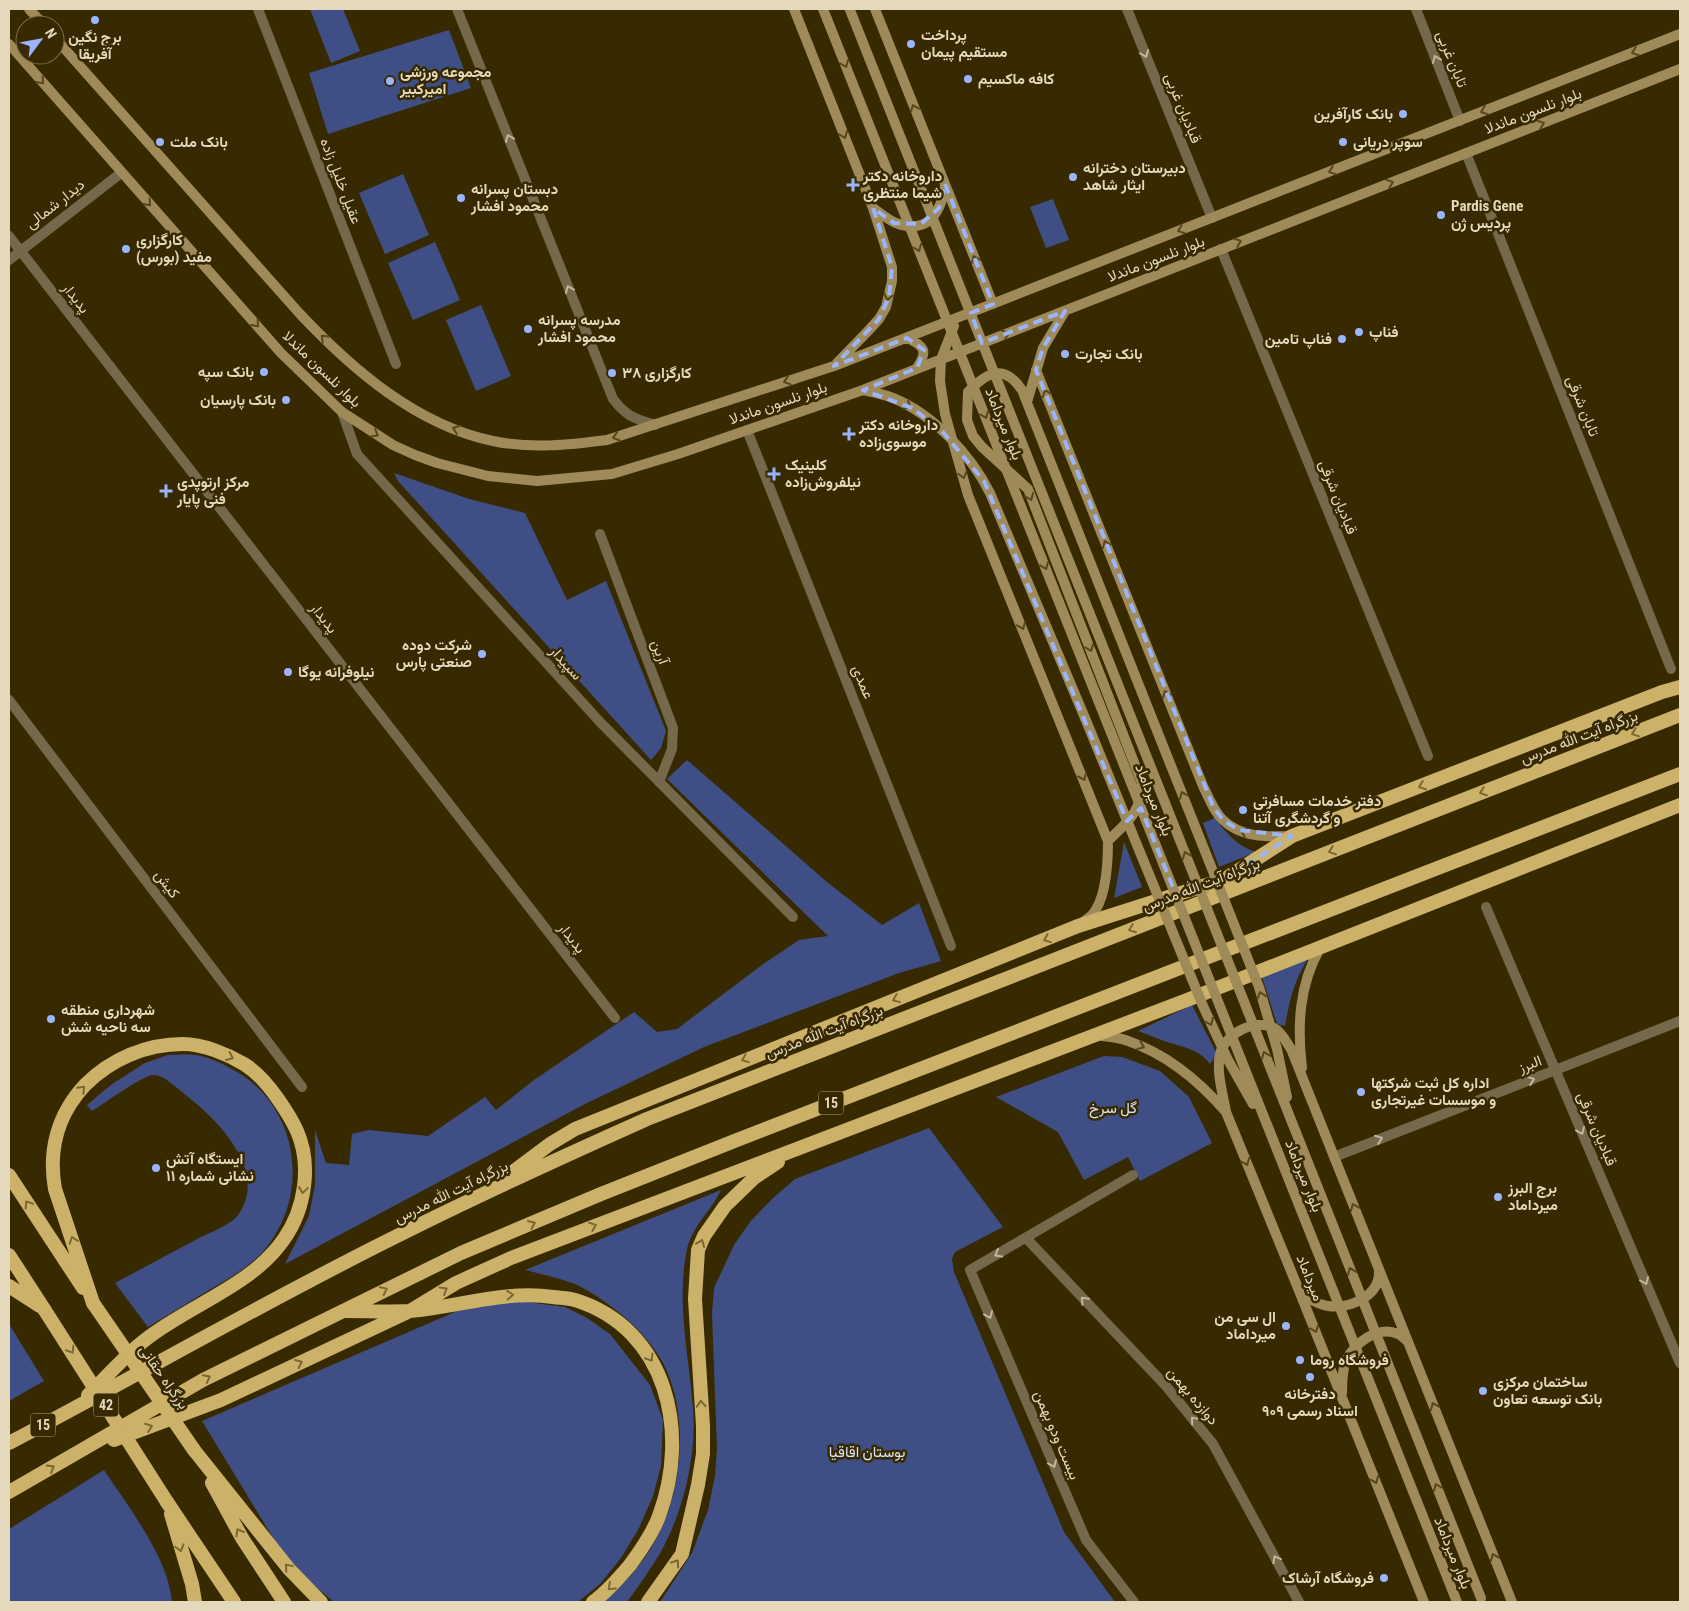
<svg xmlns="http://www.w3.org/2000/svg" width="1689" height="1611" viewBox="0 0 1689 1611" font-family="'Roboto Condensed',Vazirmatn,sans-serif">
	<rect width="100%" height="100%" fill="#382a00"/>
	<!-- green -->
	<path fill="#3f4f86" d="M310,9H343L360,51L331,63Z
		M449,30L471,88L328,134L309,73Z
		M403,174L429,235L385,254L359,193Z
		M1053,199L1069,240L1046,248L1030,207Z
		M435,242L460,300L413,320L388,263Z
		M481,305L511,376L476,391L446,320Z
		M394,473L469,499L525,513L567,600L606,581L666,731L661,748L651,760L398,481Z
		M687,760L827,882L882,925L919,903L941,961L899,973L704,1047L585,1104L285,1264L309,1216L315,1185V1130L326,1163L349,1165L352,1134L369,1130L428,1136L485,1097L496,1110L534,1080L634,1012L657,1032L677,1029L762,965L799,940L828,936L667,779Z
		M1215,818C1226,833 1237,846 1256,852L1219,867L1203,823Z
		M1124,842L1142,887L1114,898Z
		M1307,960C1293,984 1290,999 1285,1026L1277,1024L1262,977Z
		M1192,1005L1217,1054L1210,1064C1198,1048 1182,1047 1164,1041C1156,1038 1147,1034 1138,1031Z
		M168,1055C177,1055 186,1054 194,1055C206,1056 219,1062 230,1068C295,1101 312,1186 269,1244C254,1265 231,1277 209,1290C189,1302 168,1315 148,1327L115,1283C143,1268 171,1253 199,1238C210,1233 232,1224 238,1215C270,1170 215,1117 182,1092C174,1086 164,1075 154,1075C142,1075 104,1104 92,1111L87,1105L112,1084L145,1063Z
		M1104,1056L1122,1057L1160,1071L1189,1097L1212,1143L1140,1181L1128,1157L1084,1180L1058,1132L996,1097Z
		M929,1128L1003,1227L955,1252L952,1259L954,1272L1064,1532L1115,1602H660L692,1553L708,1510L715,1476L717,1448L712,1314L714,1288L734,1245L750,1222L772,1199L795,1179Z
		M721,1190C711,1211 693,1225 687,1249C676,1302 689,1356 693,1408C697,1455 683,1514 659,1555C649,1571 638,1587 627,1602H604C624,1584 642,1565 655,1541C682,1494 689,1419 666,1369C651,1336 614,1305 583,1288C566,1279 544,1275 525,1270Z
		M519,1301L565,1307L587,1318L610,1334L650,1385L663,1420L661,1466L653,1496L639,1528L621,1558L600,1584L578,1602H334L304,1577L275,1541L202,1421L455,1312L482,1302Z
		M9,1324L44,1381L9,1401Z
		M104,1470C128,1506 169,1559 172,1602H9V1529Z"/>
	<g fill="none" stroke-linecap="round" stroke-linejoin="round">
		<!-- minor -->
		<path stroke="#75694b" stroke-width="10" d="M258,9L396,364
			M457,9L613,399C627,417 634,418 655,425
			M1127,9L1212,218
			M1416,9L1460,121
			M1466,153L1671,669
			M9,236L615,1018
			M1221,249L1428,756
			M342,412L357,454L600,722L793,917
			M747,430L951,946
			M600,534L673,728L672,749L659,782
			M9,700L302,1087
			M1486,907L1680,1363
			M1334,1157L1680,1021
			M1133,1175L970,1270L1086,1540L1134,1602
			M1026,1238L1166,1386L1213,1444L1299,1602"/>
		<!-- tertiary -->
		<path stroke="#75694b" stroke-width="10" d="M9,260L121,173"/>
		<!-- secondary -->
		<path stroke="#9e8b59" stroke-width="10" d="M29,9L44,25
			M794,9L873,208L892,267V281L886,307L879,319L868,331L837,363
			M823,9L827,19
			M875,9L993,304
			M55,38L300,314C352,369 416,425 493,441C531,449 569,445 607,440L834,366L1680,34
			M9,44L281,353L342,412L393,445L415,455L437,463L488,476L537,481L612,474L678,454L863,390L1680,69
			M873,208C880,213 888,220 896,223C927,235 941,213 945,186
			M954,326L941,359L940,381L945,414L968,495L1108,841C1108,862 1106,899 1092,915C1089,918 1085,920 1082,923
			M907,338C925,346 928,351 917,368
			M1036,370L1203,786C1209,798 1214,812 1223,820C1241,838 1268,837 1291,836
			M863,390C873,392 883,394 893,398C933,414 971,455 990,493L1085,718
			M1027,402L1043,348L1065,311
			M1108,841C1128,821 1141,813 1142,783L1028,489L982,447L973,436L967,420L968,392C987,372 1004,363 1022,390L1142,693
			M1097,1035C1107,1037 1118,1037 1128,1041C1167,1054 1199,1081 1226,1112L1300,1293L1424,1602
			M1302,1068C1297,1026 1299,985 1320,948
			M1226,1112C1223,1094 1216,1072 1220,1054C1225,1034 1254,1018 1274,1028C1282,1032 1286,1042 1291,1049L1512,1602
			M1300,1293C1309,1298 1318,1305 1328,1306C1350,1309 1380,1296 1379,1271
			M1342,1393C1342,1382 1342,1371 1346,1361C1354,1343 1378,1325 1398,1334C1401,1335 1405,1339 1407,1341"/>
		<!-- trunk -->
		<path stroke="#ccb268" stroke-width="14" d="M510,1174L550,1144L575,1129L1078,926L1225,879L1292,836L1662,692L1680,687
			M9,1175L83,1288
			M9,1255L44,1309
			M9,1286L40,1306
			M346,1311C367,1311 389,1312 410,1311C459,1307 503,1290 553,1297C560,1298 568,1298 575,1300C668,1329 690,1433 659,1516C653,1533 641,1550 630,1565C619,1578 607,1592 593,1602
			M88,1395C107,1377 124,1356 145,1340C189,1305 252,1286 284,1239C305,1209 312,1165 297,1131C292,1120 285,1109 278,1099C269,1086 257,1072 244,1064C227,1054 203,1044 183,1044C146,1044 111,1059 85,1085C58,1114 48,1150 55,1189L93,1303
			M114,1440L221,1400L410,1311L456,1283L511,1258L1187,1000L1680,805
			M9,1443C138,1375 264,1302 395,1237C478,1195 562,1157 647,1119L1680,715
			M194,1450L289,1569L321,1602
			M212,1483L242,1538L284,1602
			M9,1492L203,1380L461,1253L601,1194L737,1140L1680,774
			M167,1502L234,1602
			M171,1514L192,1584L195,1602
			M648,1602L682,1554L698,1485L703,1454V1426L695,1299L698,1250L704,1236L725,1206L754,1178L778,1162"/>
		<!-- secondary-bridge -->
		<path stroke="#9e8b59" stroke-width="10" d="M850,10L1481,1598
			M827,19L1457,1602
			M1142,693L1259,987L1277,1049L1287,1097
			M1085,718L1203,1006L1228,1060L1253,1104"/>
		<!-- trunk-bridge -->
		<path stroke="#ccb268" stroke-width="14" d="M93,1303L194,1450
			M44,1309L167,1502"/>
	</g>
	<!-- one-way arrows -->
	<defs><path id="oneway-chevron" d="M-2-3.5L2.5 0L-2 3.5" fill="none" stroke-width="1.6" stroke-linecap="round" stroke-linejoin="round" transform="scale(1.25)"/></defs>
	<g stroke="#57471b">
		<use href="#oneway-chevron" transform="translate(1635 52) rotate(159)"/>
		<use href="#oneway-chevron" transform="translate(845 64) rotate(68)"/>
		<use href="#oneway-chevron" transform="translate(41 81) rotate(49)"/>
		<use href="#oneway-chevron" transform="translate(914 108) rotate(-112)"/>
		<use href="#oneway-chevron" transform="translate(1484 111) rotate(159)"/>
		<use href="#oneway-chevron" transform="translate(1541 124) rotate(-21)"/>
		<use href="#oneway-chevron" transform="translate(844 135) rotate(68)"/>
		<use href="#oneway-chevron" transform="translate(1332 171) rotate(159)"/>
		<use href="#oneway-chevron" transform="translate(1390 183) rotate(-21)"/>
		<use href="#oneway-chevron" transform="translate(148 203) rotate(48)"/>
		<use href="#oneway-chevron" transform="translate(1181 230) rotate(159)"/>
		<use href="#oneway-chevron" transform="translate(1238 242) rotate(-21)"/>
		<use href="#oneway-chevron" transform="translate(918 248) rotate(68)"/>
		<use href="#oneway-chevron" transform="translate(975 259) rotate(-112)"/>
		<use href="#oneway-chevron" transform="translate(888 297) rotate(103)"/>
		<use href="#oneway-chevron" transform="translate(256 324) rotate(48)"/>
		<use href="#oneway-chevron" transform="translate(1006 334) rotate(-21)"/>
		<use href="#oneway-chevron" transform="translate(324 338) rotate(-136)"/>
		<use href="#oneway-chevron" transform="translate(787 381) rotate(162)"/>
		<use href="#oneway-chevron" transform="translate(1046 393) rotate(-112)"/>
		<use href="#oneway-chevron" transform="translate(908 406) rotate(30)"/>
		<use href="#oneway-chevron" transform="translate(985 415) rotate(68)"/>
		<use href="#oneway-chevron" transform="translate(456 429) rotate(-160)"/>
		<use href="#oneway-chevron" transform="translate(375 434) rotate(31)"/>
		<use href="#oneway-chevron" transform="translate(616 437) rotate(163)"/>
		<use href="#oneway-chevron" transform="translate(963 475) rotate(74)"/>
		<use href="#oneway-chevron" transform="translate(1030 497) rotate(68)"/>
		<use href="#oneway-chevron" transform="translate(1106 544) rotate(-112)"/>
		<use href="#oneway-chevron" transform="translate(1045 566) rotate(68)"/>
		<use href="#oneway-chevron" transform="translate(1022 626) rotate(68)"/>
		<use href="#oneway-chevron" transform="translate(1090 648) rotate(69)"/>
		<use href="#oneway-chevron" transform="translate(1166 694) rotate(-112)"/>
		<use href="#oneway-chevron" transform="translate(1083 777) rotate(68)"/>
		<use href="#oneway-chevron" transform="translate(1183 795) rotate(-112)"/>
		<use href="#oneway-chevron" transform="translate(1244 832) rotate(-159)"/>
		<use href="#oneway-chevron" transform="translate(1186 855) rotate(-112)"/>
		<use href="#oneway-chevron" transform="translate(1261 995) rotate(-106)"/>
		<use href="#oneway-chevron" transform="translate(1210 1022) rotate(65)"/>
		<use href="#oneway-chevron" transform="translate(1141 1046) rotate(22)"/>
		<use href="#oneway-chevron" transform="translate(1265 1055) rotate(-112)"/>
		<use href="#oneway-chevron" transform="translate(1246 1162) rotate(68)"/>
		<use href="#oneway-chevron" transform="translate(1354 1207) rotate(-112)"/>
		<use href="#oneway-chevron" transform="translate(1351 1271) rotate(-112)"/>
		<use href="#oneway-chevron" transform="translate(1315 1329) rotate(68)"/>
		<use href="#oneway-chevron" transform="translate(1434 1406) rotate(-112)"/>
		<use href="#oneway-chevron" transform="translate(1375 1480) rotate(68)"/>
		<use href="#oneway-chevron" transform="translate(1437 1487) rotate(-112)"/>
		<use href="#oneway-chevron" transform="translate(1494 1557) rotate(-112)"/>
	</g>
	<g stroke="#c3b79b">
		<use href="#oneway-chevron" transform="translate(1145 54) rotate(68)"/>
		<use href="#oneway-chevron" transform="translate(1436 59) rotate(-112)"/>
		<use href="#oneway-chevron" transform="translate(509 138) rotate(-112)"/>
		<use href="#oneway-chevron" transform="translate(569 289) rotate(-112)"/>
		<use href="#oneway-chevron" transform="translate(1531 1080) rotate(-21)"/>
		<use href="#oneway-chevron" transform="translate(1581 1131) rotate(67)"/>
		<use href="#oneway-chevron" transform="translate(1379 1139) rotate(-21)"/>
		<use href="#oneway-chevron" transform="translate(998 1254) rotate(150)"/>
		<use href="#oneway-chevron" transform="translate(1645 1281) rotate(67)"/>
		<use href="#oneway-chevron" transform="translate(1084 1300) rotate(-133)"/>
		<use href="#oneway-chevron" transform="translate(989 1315) rotate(67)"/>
		<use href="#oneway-chevron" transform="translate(1194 1420) rotate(-130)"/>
		<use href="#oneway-chevron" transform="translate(1053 1464) rotate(67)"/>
		<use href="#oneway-chevron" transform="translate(1276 1559) rotate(-119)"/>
	</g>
	<g stroke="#7b672f">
		<use href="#oneway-chevron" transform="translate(1635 733) rotate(159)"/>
		<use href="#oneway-chevron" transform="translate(1422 786) rotate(159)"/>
		<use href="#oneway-chevron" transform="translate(1483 792) rotate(159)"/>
		<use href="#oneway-chevron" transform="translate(1332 851) rotate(159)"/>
		<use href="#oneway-chevron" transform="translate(1132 929) rotate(159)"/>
		<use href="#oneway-chevron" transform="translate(1047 939) rotate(158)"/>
		<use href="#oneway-chevron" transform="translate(896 999) rotate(158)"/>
		<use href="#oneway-chevron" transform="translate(230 1057) rotate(25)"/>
		<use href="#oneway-chevron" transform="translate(745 1059) rotate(158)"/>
		<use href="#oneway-chevron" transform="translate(82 1089) rotate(-46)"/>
		<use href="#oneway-chevron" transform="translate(303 1190) rotate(98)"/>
		<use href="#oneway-chevron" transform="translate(28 1204) rotate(-123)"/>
		<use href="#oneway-chevron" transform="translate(532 1224) rotate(-23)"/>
		<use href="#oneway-chevron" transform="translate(593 1226) rotate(-21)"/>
		<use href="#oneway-chevron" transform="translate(73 1240) rotate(-108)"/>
		<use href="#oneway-chevron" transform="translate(701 1243) rotate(-68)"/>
		<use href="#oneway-chevron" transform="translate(384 1290) rotate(-26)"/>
		<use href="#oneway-chevron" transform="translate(444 1290) rotate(-31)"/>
		<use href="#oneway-chevron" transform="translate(510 1295) rotate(-4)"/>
		<use href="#oneway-chevron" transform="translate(71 1350) rotate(58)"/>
		<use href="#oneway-chevron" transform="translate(650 1358) rotate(58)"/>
		<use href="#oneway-chevron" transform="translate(299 1363) rotate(-25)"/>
		<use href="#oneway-chevron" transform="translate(207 1378) rotate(-27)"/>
		<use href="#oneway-chevron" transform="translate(701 1404) rotate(-94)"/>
		<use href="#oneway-chevron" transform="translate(149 1427) rotate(-20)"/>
		<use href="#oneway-chevron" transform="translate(51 1468) rotate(-30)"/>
		<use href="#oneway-chevron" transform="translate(239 1532) rotate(-119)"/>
		<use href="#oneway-chevron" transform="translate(180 1548) rotate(74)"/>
		<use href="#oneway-chevron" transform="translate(676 1563) rotate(-55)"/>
		<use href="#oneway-chevron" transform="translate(288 1567) rotate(-130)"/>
		<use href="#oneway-chevron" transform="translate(611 1587) rotate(137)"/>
	</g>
	<!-- marked area -->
	<path fill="none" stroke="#9cb4fd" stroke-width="4" stroke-dasharray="10 6" stroke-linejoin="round" d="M945,184L993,304L971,313L982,343L1065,311L1043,348L1036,370L1213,806L1223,820L1239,830L1292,836L1225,879L1176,895L1141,808L1127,821L984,481L942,431L912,408L863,390L917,368L924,350L907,338L834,366L879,319L889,297L892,267L873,208L894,223L921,224L939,208Z"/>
	<!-- markers -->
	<g fill="#9cb4fd" stroke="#382a00" stroke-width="2">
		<circle cx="95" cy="20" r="5"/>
		<circle cx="911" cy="44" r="5"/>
		<circle cx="968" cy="79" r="5"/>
		<circle cx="390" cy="81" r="5"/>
		<circle cx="1403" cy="114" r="5"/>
		<circle cx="160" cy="142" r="5"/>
		<circle cx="1343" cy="142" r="5"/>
		<circle cx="1073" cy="177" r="5"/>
		<path d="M850.5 177.5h5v5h5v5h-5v5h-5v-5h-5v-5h5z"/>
		<circle cx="461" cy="198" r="5"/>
		<circle cx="1441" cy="215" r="5"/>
		<circle cx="126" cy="249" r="5"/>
		<circle cx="528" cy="329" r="5"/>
		<circle cx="1359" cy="332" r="5"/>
		<circle cx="1342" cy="339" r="5"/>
		<circle cx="1065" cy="354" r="5"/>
		<circle cx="264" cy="372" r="5"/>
		<circle cx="612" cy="373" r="5"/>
		<circle cx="286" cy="400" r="5"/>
		<path d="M846.5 426.5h5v5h5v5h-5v5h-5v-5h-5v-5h5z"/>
		<path d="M771.5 466.5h5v5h5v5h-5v5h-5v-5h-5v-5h5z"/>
		<path d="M163.5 483.5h5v5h5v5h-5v5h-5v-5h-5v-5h5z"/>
		<circle cx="482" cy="654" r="5"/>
		<circle cx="288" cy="672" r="5"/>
		<circle cx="1243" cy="810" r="5"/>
		<circle cx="51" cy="1019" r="5"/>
		<circle cx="1361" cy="1092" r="5"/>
		<circle cx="156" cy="1168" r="5"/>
		<circle cx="1498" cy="1197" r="5"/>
		<circle cx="1286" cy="1326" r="5"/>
		<circle cx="1300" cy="1360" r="5"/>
		<circle cx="1310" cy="1377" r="5"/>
		<circle cx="1483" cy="1391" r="5"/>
		<circle cx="1384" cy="1578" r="5"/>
	</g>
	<g text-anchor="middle" stroke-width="5" stroke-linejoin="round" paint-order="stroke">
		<!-- shield labels -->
		<g fill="#382a00" stroke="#b0a484" stroke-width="1">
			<rect x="818.5" y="1091.5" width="25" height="23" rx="4"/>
			<rect x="93.5" y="1393.5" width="25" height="23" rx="4"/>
			<rect x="30.5" y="1413.5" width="25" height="23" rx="4"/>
		</g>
		<g font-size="14" font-weight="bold" fill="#e4d9bd">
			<text x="831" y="1108">15</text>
			<text x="106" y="1410">42</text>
			<text x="43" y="1430">15</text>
		</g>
		<!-- poi labels -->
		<g font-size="15" font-weight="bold" fill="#e4d9bd" stroke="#382a00" text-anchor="start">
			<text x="921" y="40">پرداخت<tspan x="921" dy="17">مستقیم پیمان</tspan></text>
			<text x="95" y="42" text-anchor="middle">برج نگین<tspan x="95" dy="17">آفریقا</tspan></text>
			<text x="400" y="77">مجموعه ورزشی<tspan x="400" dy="17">امیرکبیر</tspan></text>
			<text x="978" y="84">کافه ماکسیم</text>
			<text x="1393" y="119" text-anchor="end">بانک کارآفرین</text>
			<text x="170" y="147">بانک ملت</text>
			<text x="1353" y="147">سوپر دریانی</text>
			<text x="1083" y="173">دبیرستان دخترانه<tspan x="1083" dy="17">ایثار شاهد</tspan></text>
			<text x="863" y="181">داروخانه دکتر<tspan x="863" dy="17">شیما منتظری</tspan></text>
			<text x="471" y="194">دبستان پسرانه<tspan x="471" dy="17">محمود افشار</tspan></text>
			<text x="1451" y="211">Pardis Gene<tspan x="1451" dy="17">پردیس ژن</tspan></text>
			<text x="136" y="245">کارگزاری<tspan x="136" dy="17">مفید (بورس)</tspan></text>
			<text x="538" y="325">مدرسه پسرانه<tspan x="538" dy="17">محمود افشار</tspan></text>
			<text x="1369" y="337">فناپ</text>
			<text x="1332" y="344" text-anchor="end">فناپ تامین</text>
			<text x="1075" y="359">بانک تجارت</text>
			<text x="254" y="377" text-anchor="end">بانک سپه</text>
			<text x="622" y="378">کارگزاری ۳۸</text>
			<text x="276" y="405" text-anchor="end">بانک پارسیان</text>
			<text x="859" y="430">داروخانه دکتر<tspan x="859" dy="17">موسوی‌زاده</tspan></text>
			<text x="785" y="470">کلینیک<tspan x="785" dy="17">نیلفروش‌زاده</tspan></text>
			<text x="177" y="487">مرکز ارتوپدی<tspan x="177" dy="17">فنی پایار</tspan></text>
			<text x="472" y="650" text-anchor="end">شرکت دوده<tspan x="472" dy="17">صنعتی پارس</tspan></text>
			<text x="298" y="677">نیلوفرانه یوگا</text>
			<text x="1253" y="806">دفتر خدمات مسافرتی<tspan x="1253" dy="17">و گردشگری آتنا</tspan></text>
			<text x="61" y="1015">شهرداری منطقه<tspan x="61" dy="17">سه ناحیه شش</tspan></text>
			<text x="1371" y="1088">اداره کل ثبت شرکتها<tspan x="1371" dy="17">و موسسات غیرتجاری</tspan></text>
			<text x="166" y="1164">ایستگاه آتش<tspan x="166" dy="17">نشانی شماره ۱۱</tspan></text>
			<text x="1508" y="1193">برج البرز<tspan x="1508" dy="17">میرداماد</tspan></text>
			<text x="1276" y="1322" text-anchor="end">ال سی من<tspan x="1276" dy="17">میرداماد</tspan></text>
			<text x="1310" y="1365">فروشگاه روما</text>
			<text x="1493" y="1387">ساختمان مرکزی<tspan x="1493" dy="17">بانک توسعه تعاون</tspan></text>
			<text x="1310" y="1399" text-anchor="middle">دفترخانه<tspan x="1310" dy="17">اسناد رسمی ۹۰۹</tspan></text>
			<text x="1374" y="1583" text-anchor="end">فروشگاه آرشاک</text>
		</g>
		<!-- street labels -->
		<g font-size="15" fill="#e4d9bd" stroke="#382a00">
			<text transform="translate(1452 59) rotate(68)" y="5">تابان غربی</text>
			<text transform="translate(1183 108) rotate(68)" y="5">قبادیان غربی</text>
			<text transform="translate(1533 111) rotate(-21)" y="5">بلوار نلسون ماندلا</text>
			<text transform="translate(341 181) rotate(69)" y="5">عقیل خلیل زاده</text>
			<text transform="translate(55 204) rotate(-38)" y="5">دیدار شمالی</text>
			<text transform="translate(1156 259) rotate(-21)" y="5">بلوار نلسون ماندلا</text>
			<text transform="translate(76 298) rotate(52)" y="5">پدیدار</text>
			<text transform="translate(322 369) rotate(44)" y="5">بلوار نلسون ماندلا</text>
			<text transform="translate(778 403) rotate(-19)" y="5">بلوار نلسون ماندلا</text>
			<text transform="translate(1583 406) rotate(68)" y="5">تابان شرقی</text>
			<text transform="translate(1004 424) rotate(68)" y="5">بلوار میرداماد</text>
			<text transform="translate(1338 497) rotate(68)" y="5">قبادیان شرقی</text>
			<text transform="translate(324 618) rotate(52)" y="5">پدیدار</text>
			<text transform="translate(660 652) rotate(69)" y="5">آرین</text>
			<text transform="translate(566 663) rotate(48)" y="5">سپیدار</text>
			<text transform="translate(863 682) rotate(68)" y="5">عمدی</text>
			<text transform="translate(1579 737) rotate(-21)" y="5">بزرگراه آیت الله مدرس</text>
			<text transform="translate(1154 800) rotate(68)" y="5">بلوار میرداماد</text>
			<text transform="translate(167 884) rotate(53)" y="5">کیش</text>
			<text transform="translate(1201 885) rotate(-21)" y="5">بزرگراه آیت الله مدرس</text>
			<text transform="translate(572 938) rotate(52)" y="5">پدیدار</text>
			<text transform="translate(824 1032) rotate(-21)" y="5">بزرگراه آیت الله مدرس</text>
			<text transform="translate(1530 1064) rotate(-21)" y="5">البرز</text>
			<text transform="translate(1597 1129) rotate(67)" y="5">قبادیان شرقی</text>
			<text transform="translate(1304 1176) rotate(68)" y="5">بلوار میرداماد</text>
			<text transform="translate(451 1192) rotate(-26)" y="5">بزرگراه آیت الله مدرس</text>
			<text transform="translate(1310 1278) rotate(68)" y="5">میرداماد</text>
			<text transform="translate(164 1377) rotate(55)" y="5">بزرگراه حقانی</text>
			<text transform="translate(1193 1396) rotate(50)" y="5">دوازده بهمن</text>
			<text transform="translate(1057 1435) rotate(67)" y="5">بیست ودو بهمن</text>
			<text transform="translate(1453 1553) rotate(68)" y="5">بلوار میرداماد</text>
		</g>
		<!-- park labels -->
		<g font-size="15" fill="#dbe2f5" stroke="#382a00">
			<text x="1113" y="1113">گل سرخ</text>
			<text x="867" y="1457">بوستان اقاقیا</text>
		</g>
	</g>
	<!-- border -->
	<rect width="1689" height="1611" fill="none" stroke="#e4d9bd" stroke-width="20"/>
	<!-- north arrow -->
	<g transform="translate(40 40) rotate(58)"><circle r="24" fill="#382a00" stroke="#7d704c"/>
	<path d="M0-4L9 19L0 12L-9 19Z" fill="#9cb4fd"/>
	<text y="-8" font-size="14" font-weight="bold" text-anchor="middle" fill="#e4d9bd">N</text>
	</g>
</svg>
